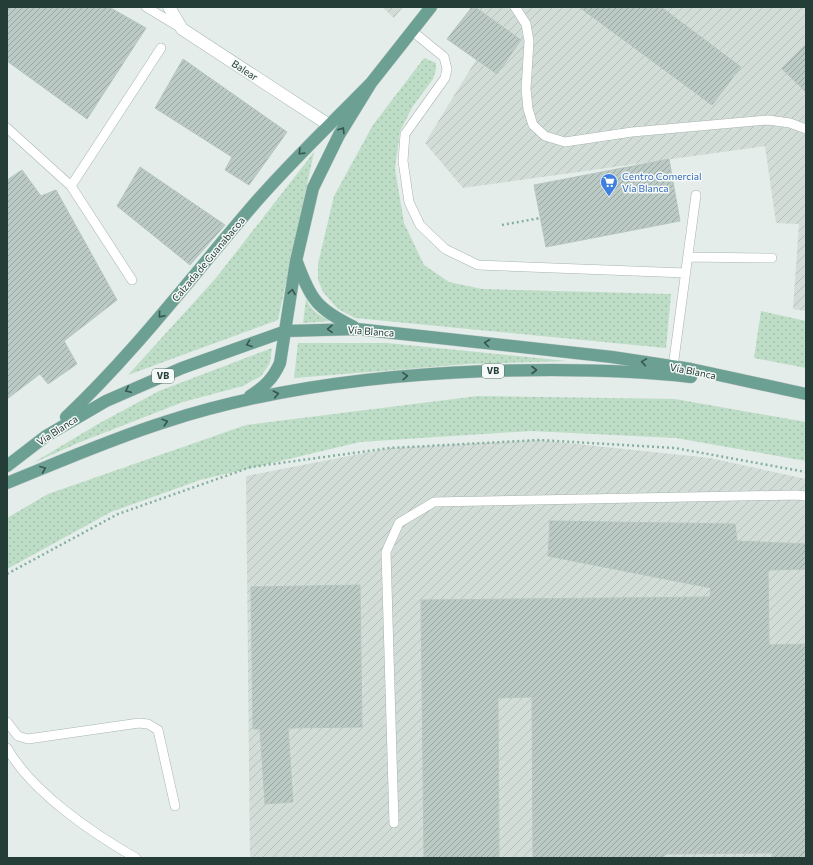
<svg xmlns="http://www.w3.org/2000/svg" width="813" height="865" viewBox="0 0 813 865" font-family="Commissioner,sans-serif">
	<defs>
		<pattern id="industrial-furrows" width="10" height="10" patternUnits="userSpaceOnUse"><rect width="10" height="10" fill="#d2ddd8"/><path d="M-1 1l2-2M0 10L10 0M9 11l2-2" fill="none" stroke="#b4bfba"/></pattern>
		<pattern id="grass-dots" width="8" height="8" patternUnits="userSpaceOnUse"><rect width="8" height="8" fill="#beddc7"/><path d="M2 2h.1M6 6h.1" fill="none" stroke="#a3bfac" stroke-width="1.8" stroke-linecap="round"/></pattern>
		<pattern id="building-hatch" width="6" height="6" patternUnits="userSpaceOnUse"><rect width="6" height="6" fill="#bccac5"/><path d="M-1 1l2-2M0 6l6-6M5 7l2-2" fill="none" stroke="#99a5a1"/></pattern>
	</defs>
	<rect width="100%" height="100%" fill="#e4ede9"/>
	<!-- industrial -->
	<path fill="url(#industrial-furrows)" d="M382,7H403L394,18Z
		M472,7H806V311L793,309L799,224L776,223L765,146L463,188L425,143L476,60L447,39Z
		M539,440L710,458L806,479V858H250L246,476L390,448Z"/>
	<!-- grass -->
	<path fill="url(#grass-dots)" d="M424,58L436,63V69L433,79L413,106L400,131L395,169L404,223L424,265L449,282L482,289L671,294L666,348L355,318L338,309L323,292L318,280V264L334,196L373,125Z
		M314,152L278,320L128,375L216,278Z
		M306,299C312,311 319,316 332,321L303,323Z
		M761,311L806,321V368L754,358Z
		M298,343H387L567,361L469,364L294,378Z
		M272,348L270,363L261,376L243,386L183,402L78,443L33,463L98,424L159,391Z
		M478,396L675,399L806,422V461L676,438L531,431L360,442L200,480L111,512L7,569V518L48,494L246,425Z"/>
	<!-- building -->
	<path fill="url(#building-hatch)" stroke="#b7c6c0" d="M7,7H109L146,28L87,119L7,61Z
		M472,7H475L521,40L497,74L447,39Z
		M579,7H661L741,67L712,105Z
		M806,45V92L782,69Z
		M183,59L287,132L249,185L225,170L232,157L155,108Z
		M669,159L680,221L546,247L534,185Z
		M140,167L225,225L190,265L117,206Z
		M22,170L41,196L56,190L117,300L64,341L77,364L48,384L40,374L7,399V180Z
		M550,521L735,524L737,541L806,544V569L768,570L769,645L806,644V858H772V853L664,854V858H533L532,697L498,698L499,858H424L421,600L710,597L711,588L548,556Z
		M360,585L362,727L288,728L293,802L265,804L260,729H253L251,587Z"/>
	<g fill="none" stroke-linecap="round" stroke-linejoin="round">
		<defs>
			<path id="lane" d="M146,7L181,28
				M515,7L526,24L529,41L526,89L528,109L533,125L545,136L565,142L632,132L768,120L790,123L806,129
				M412,31L444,57L447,69L445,78L405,134L403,161L409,202L420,225L445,249L478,265L686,273
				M7,128L71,186
				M688,257L772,258
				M132,280L71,186L161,48
				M673,367L696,195
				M7,722L18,736L28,739L139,723L148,724L158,730L175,806
				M7,748C32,792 92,833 136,858
				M394,823L386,552L399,523L434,502L796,495L806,496"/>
			<path id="street" d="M169,7L182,29L329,125"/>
			<path id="primary" d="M297,262C311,300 317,309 354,327
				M250,396C264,387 273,379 280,363L296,261L313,188L339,135L371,83L431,7
				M66,417C133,354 189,280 249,210C287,165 330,125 371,83
				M7,466L46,436L106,401L182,368L286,331L357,329L612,357L691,369L806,394
				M7,483C59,462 111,439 165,422C269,388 378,375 487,371C555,369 624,369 691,377"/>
		</defs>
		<!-- lane casing -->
		<use href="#lane" stroke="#a7b5b0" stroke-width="10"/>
		<!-- street casing -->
		<use href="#street" stroke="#a7b5b0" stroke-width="13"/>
		<!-- primary casing -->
		<use href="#primary" stroke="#c2c9c7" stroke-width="13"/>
		<!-- path -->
		<path stroke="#86afa2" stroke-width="2.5" stroke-dasharray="2 3" stroke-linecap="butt" d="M502,225L540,218
			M7,574L118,514L251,467L390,448L539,440L675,448L806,472"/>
		<!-- lane -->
		<use href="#lane" stroke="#fff" stroke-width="9"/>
		<!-- street -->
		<use href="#street" stroke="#fff" stroke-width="12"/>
		<!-- primary -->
		<use href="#primary" stroke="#6ba093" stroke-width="12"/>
	</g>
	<!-- one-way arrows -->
	<defs><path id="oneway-chevron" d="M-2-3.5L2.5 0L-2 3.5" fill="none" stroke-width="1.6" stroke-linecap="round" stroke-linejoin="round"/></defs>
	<g stroke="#36564e">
		<use href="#oneway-chevron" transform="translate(342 130) rotate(-58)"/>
		<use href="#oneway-chevron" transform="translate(301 152) rotate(136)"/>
		<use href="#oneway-chevron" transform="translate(292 292) rotate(-81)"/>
		<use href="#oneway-chevron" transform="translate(161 315) rotate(131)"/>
		<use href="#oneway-chevron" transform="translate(330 329) rotate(178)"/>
		<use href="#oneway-chevron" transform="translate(487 343) rotate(-173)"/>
		<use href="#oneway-chevron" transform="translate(249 344) rotate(160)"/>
		<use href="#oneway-chevron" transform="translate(644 362) rotate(-171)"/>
		<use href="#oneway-chevron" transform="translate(534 370)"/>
		<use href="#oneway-chevron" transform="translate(405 376) rotate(-4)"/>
		<use href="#oneway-chevron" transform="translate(128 390) rotate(155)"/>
		<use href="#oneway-chevron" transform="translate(276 394) rotate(-12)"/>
		<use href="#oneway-chevron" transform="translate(165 422) rotate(-18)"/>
		<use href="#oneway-chevron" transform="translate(43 469) rotate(-22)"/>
	</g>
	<!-- icons -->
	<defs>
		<symbol id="supermarket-pin" viewBox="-11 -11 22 30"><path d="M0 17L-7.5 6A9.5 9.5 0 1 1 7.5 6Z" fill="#3f7fe0" stroke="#f5f9f7"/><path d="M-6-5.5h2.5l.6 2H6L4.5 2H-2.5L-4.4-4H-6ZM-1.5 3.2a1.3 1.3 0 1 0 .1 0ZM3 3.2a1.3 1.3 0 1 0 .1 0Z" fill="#fff"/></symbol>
	</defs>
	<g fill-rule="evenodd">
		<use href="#supermarket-pin" x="599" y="172" width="20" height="27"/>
	</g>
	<g text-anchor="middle" stroke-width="3" stroke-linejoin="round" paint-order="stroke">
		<!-- shield labels -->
		<g fill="#f5f9f7" stroke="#637671" stroke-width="1">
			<rect x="482" y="364" width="22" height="14" rx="3"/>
			<rect x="152" y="369" width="22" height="14" rx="3"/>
		</g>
		<g font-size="9" font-weight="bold" fill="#243e37">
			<text x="493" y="374">VB</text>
			<text x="163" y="379">VB</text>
		</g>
		<!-- street labels -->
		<g font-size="10" fill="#243e37" stroke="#f5f9f7">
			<text transform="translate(245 70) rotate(33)" y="4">Balear</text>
			<text transform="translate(208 259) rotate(-50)" y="4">Calzada de Guanabacoa</text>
			<text transform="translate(371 331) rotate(4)" y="4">Vía Blanca</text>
			<text transform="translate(693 371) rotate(11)" y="4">Vía Blanca</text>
			<text transform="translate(57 430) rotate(-33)" y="4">Vía Blanca</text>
		</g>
		<!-- shop labels -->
		<g font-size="10" fill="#366cbe" stroke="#f5f9f7" text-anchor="start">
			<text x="622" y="180">Centro Comercial<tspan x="622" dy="12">Vía Blanca</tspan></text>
		</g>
	</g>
	<!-- border -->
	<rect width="813" height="865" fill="none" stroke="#243e37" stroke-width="16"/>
</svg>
